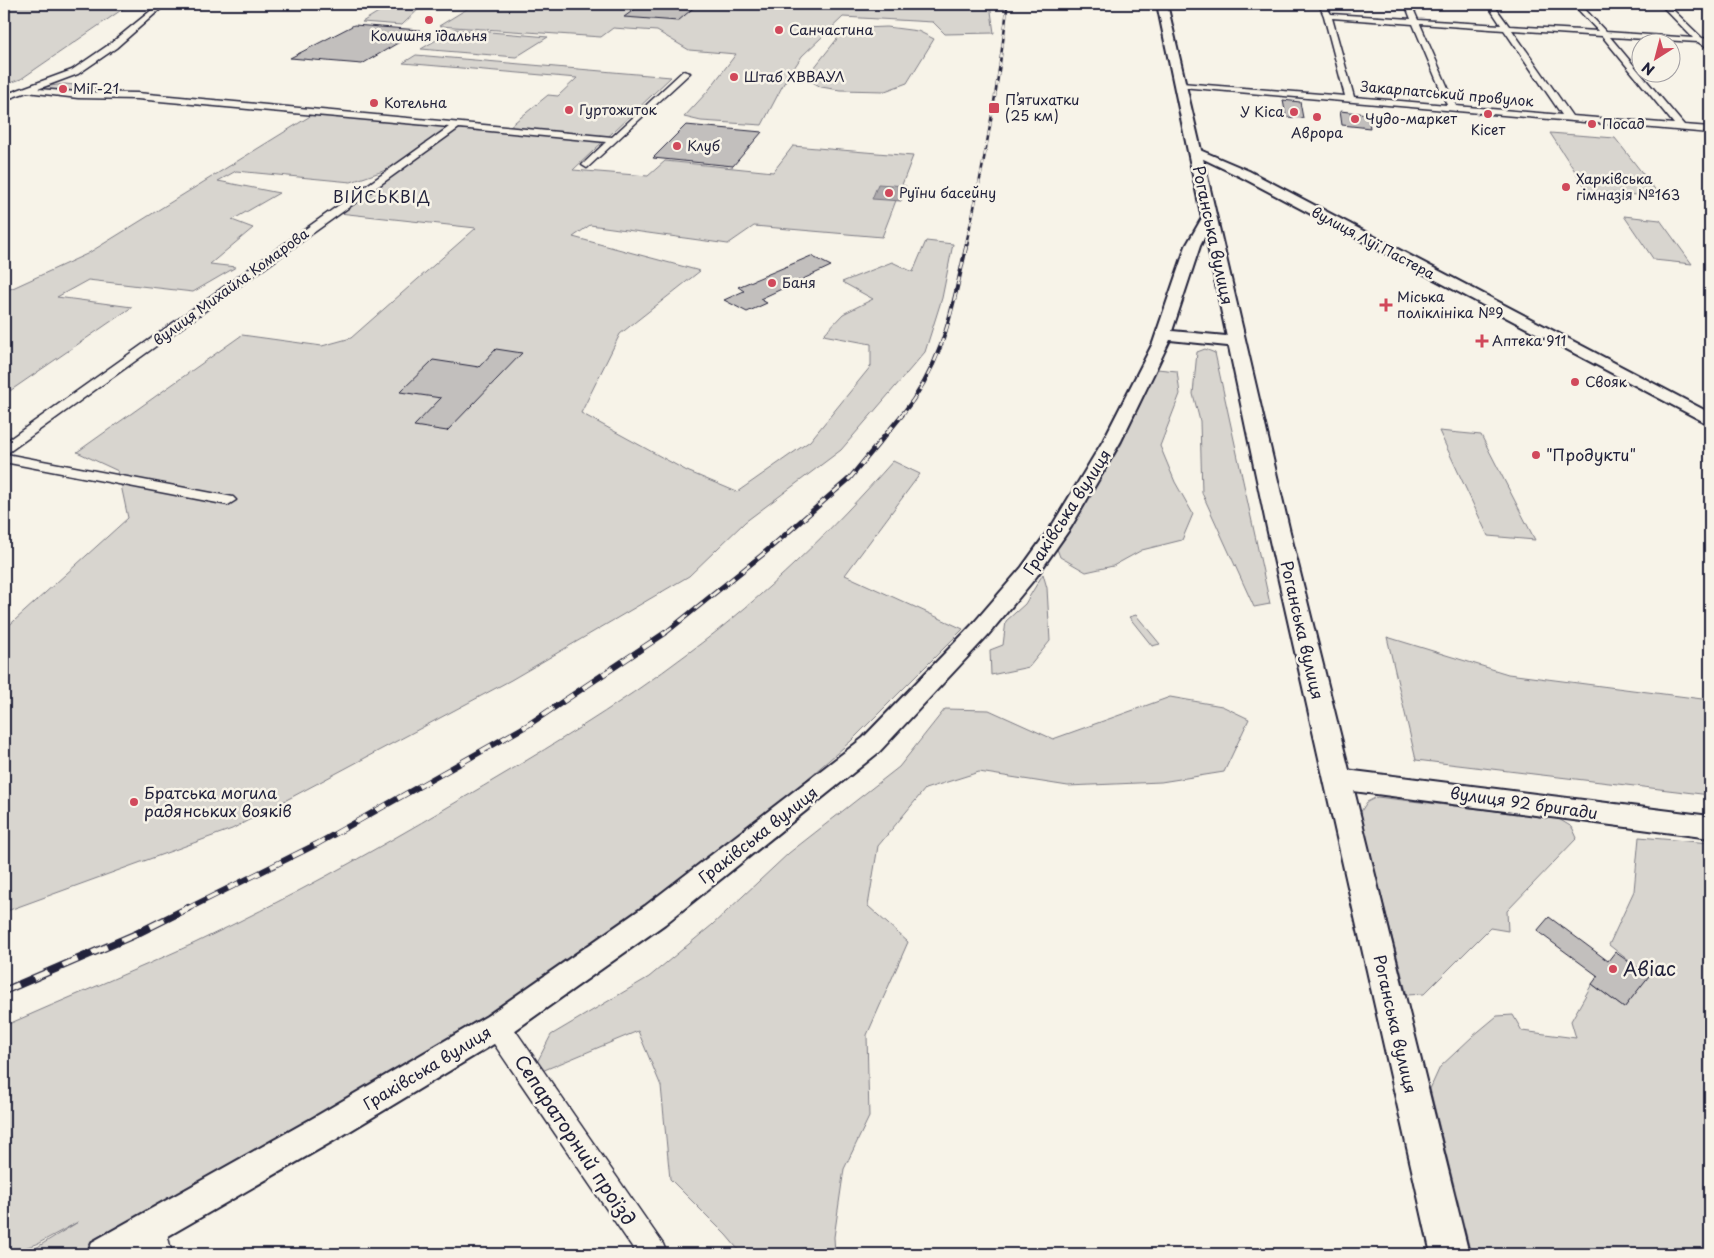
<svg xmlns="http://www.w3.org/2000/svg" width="1714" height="1258" viewBox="0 0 1714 1258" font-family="'Playpen Sans',sans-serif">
	<rect width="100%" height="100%" fill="#f7f3e8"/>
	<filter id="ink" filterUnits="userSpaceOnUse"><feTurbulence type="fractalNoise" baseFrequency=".02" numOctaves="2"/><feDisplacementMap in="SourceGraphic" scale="10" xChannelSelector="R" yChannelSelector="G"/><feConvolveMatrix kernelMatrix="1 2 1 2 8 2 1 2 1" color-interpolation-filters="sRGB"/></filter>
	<g filter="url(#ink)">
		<!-- green -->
		<path fill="#d8d5cf" stroke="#7d7c85" d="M4,4H130L21,79L4,85Z
			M379,4H428H424L402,25L362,22L380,11Z
			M475,4H835L858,7L899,4H990L994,33L945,34L933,22L843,17L802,56L784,83L762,125L701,121L684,117L708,91L736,54L689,50L657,31L613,28L601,37L439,26Z
			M887,27L918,31L934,39L907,83L885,91L840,90L821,87L806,78L841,34L863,28Z
			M455,29L548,37L516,57L421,49Z
			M416,55L671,77L573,170L648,176L665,161L773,172L793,146L913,156L882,237L754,226L728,244L590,225L573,237L700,271L620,334L581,413L687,471L737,492L810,441L871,366V344L823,335L843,314L873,299L842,282L892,262L913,272L926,241L953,244L942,298L925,352L841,450L745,522L689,576L511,680L232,829L4,912V630L128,518L118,471L77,452L242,335L322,346L351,338L476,228L339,213L458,127L504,131L548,95L558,96L577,78L403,63Z
			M65,84L97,87L78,95L43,92V87Z
			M312,115L451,125L389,169L351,182L236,171L218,181L279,193L232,220L253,228L210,264L236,267L193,292L88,280L57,297L132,307L4,395V292L87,254Z
			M1550,133L1615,138L1661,197L1588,191Z
			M1624,216L1660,220L1692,264L1654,260Z
			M1205,349L1215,353L1270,604L1254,607L1202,493L1200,421L1193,394L1197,352Z
			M1157,369L1177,371L1180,394L1160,446L1175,482L1193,514L1182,540L1142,550L1113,566L1086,572L1060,557L1057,549L1121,445Z
			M1439,431L1481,435L1535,540L1488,536Z
			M893,461L920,474L845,575L963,629L851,741L753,826L614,933L459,1040L90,1254H26L78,1222L37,1244L4,1254V1026C67,998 132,972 195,943C283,901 369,854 453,804C535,756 616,708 691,651C765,596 832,530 893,461Z
			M1043,574L1047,588L1050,641L1029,667L991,675L990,650L1003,645L1006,621L1025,604Z
			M1136,615L1160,644L1152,646L1129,617Z
			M1387,637L1508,674L1710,700V795L1416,760Z
			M1170,697L1222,706L1249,719L1224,772L1161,782L1068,786L979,772L925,789L878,846L868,906L908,942L867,1035L869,1117L844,1169L834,1237L835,1254H742L726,1235L670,1179L661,1086L638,1031L530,1076L551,1035L649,977L712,925L789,853L899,767L945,709L989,710L1053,739Z
			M1377,797L1557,818L1572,827L1577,838L1507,911L1508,931L1490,928L1424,994L1407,995L1360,813L1367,802Z
			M1639,837L1710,843V1254H1471L1430,1089L1440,1067L1473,1036L1497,1016L1513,1015L1522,1031L1576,1038L1571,1021L1592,984L1624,1008L1648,976L1609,945L1634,891Z"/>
		<!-- water -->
		<path fill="#aeabad" stroke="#76747f" d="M878,184L906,186L901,201L872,199Z"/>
		<!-- building -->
		<path fill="#c2bfbd" stroke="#22223b" d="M642,4H675L697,5L678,21L624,17Z
			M354,25L420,30L362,64L290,58Z
			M1283,100L1300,102L1303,118L1286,117Z
			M1340,111L1368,114L1370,128L1342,125Z
			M686,125L762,132L733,166L653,158Z
			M811,256L831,266L760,299L767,303L747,312L724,300L744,291L738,287Z
			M496,349L522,353L447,431L414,426L441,398L400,392L433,360L479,367Z
			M1549,917L1608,961L1615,952L1649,976L1624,1008L1592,984L1598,976L1537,931Z"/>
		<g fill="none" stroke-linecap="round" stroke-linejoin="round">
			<defs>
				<path id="minor" d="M159,4H166L116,48L78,74L38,89L78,92L137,93L612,137L683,71L690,73L587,168L582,165L584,163L606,142L459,128L6,454L233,497L236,500L228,505L4,462V443L449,127L137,99L78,98L27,92L4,100V95L72,70L110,44Z
					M1319,4H1325L1331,14L1411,19L1405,4H1411L1418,20L1501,25L1487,4H1493L1509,26L1598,31L1573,4H1580L1606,32L1693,38L1660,4H1667L1702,38L1710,39V43L1704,46L1698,42L1610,37L1684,125L1710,127V133L1181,87L1177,85L1181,83L1345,96L1324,16ZM1332,18L1413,24L1447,105L1354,97ZM1420,24L1504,30L1562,115L1456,106ZM1512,30L1602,36L1674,124L1572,116Z
					M497,1014L506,1017L663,1244L667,1254H637L488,1035L485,1026L488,1017Z
					M153,1213L163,1217L172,1254H144L139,1227L143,1217Z"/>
				<path id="tertiary" d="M1195,148L1249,171L1710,413V425L1241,177L1191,153L1189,151Z
					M1208,214L1214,218L1200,246L1172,331L1237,337L1245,342L1237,347L1170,340L1121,441L1071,527L1036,577L988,635L879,752L665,924L507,1036L335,1140L137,1254H87L92,1242L313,1118L487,1016L645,906L863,738L972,625L1022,567L1053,524L1103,441L1153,343L1186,246L1202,218Z
					M1338,769L1710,816V838L1338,789L1329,786L1326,779L1329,772Z"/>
				<path id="secondary" d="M1157,4H1167L1289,528L1469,1254H1431L1267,528Z"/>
			</defs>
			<!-- minor casing -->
			<use href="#minor" stroke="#22223b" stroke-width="3"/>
			<!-- tertiary casing -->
			<use href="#tertiary" stroke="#22223b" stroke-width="4"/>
			<!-- secondary casing -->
			<use href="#secondary" stroke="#22223b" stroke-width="4"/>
			<!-- minor -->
			<use href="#minor" fill="#f7f3e8" fill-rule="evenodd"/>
			<!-- tertiary -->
			<use href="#tertiary" fill="#f7f3e8" fill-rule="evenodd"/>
			<!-- secondary -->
			<use href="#secondary" fill="#f7f3e8" fill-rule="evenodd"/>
			<defs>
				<path id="rail-far4" d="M966,244C984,166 998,88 1007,9L1004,4"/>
				<path id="rail-far3" d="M901,416C945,362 952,308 967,243"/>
				<path id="rail-far2" d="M664,634L762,555L850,478L902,415"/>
				<path id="rail-far1" d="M185,910L317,844L528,725L665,633"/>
				<path id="rail" d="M4,991L134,935L188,908"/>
			</defs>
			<!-- rail-far4 casing -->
			<use href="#rail-far4" stroke="#22223b" stroke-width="2.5"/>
			<!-- rail-far3 casing -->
			<use href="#rail-far3" stroke="#22223b" stroke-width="4"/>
			<!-- rail-far2 casing -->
			<use href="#rail-far2" stroke="#22223b" stroke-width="5"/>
			<!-- rail-far1 casing -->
			<use href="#rail-far1" stroke="#22223b" stroke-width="6"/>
			<!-- rail casing -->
			<use href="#rail" stroke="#22223b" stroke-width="8"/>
			<!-- rail-far4 -->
			<use href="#rail-far4" stroke="#f7f3e8" stroke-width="2" stroke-dasharray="5" stroke-linecap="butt"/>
			<!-- rail-far3 -->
			<use href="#rail-far3" stroke="#f7f3e8" stroke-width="2.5" stroke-dasharray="8" stroke-linecap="butt"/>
			<!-- rail-far2 -->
			<use href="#rail-far2" stroke="#f7f3e8" stroke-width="3" stroke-dasharray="10" stroke-linecap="butt"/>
			<!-- rail-far1 -->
			<use href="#rail-far1" stroke="#f7f3e8" stroke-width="4.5" stroke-dasharray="12" stroke-linecap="butt"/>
			<!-- rail -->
			<use href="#rail" stroke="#f7f3e8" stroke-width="5.5" stroke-dasharray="16" stroke-linecap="butt"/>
		</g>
	</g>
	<!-- markers -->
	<g fill="#d1495b" stroke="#f7f3e8" stroke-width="2">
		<circle cx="429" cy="20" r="5"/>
		<circle cx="779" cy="30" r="5"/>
		<circle cx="734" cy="77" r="5"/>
		<circle cx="63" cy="89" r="5"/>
		<circle cx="374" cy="103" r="5"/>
		<rect x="988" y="102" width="12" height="12" rx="2.5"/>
		<circle cx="569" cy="110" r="5"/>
		<circle cx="1294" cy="112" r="5"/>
		<circle cx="1488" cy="114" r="5"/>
		<circle cx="1317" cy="117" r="5"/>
		<circle cx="1355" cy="119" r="5"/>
		<circle cx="1592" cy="124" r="5"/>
		<circle cx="677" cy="146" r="5"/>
		<circle cx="1566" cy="187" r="5"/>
		<circle cx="889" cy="193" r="5"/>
		<circle cx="772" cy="283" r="5"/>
		<path d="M1383.5 297.5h5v5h5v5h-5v5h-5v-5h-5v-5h5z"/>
		<path d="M1479.5 333.5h5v5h5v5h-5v5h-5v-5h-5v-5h5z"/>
		<circle cx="1575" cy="382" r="5"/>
		<circle cx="1536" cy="455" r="5"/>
		<circle cx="134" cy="802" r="5"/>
		<circle cx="1613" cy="969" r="5"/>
	</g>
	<g text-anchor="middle" stroke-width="5" stroke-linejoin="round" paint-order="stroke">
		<!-- far-poi labels -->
		<g font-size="14" fill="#22223b" stroke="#f7f3e8" text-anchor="start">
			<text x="789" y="35">Санчастина</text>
			<text x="429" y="41" text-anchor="middle">Колишня їдальня</text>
			<text x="744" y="82">Штаб ХВВАУЛ</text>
			<text x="73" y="94">МіГ-21</text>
			<text x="1005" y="105">Пʼятихатки<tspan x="1005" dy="16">(25 км)</tspan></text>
			<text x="384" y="108">Котельна</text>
			<text x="579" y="115">Гуртожиток</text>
			<text x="1284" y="117" text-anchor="end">У Кіса</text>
			<text x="1365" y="124">Чудо-маркет</text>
			<text x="1602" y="129">Посад</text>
			<text x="1488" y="135" text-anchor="middle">Кісет</text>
			<text x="1317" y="138" text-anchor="middle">Аврора</text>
			<text x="687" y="151">Клуб</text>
			<text x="1576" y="184">Харківська<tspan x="1576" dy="16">гімназія №163</tspan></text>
			<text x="899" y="198">Руїни басейну</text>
			<text x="782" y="288">Баня</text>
			<text x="1397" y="302">Міська<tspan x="1397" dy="16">поліклініка №9</tspan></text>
			<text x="1492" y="346">Аптека 911</text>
			<text x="1585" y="387">Свояк</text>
		</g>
		<!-- far-street labels -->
		<g font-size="14" fill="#22223b" stroke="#f7f3e8">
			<text transform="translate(1447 94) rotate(5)" y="5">Закарпатський провулок</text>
			<text transform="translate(1373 243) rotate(28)" y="5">вулиця Луї Пастера</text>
			<text transform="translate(231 287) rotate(-36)" y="5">вулиця Михайла Комарова</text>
		</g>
		<!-- far-quarter labels -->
		<g font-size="16" letter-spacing="1" fill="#22223b" stroke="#f7f3e8">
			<text x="382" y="203">ВІЙСЬКВІД</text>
		</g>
		<!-- street labels -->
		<g font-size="16" fill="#22223b" stroke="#f7f3e8">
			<text transform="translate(1213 235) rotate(78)" y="6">Роганська вулиця</text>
			<text transform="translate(1067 512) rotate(-57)" y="6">Граківська вулиця</text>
			<text transform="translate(1302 630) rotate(77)" y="6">Роганська вулиця</text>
			<text transform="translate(1524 803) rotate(8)" y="6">вулиця 92 бригади</text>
			<text transform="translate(758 835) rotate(-38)" y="6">Граківська вулиця</text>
			<text transform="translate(1395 1024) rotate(77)" y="6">Роганська вулиця</text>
			<text transform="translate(427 1068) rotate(-31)" y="6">Граківська вулиця</text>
		</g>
		<!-- poi labels -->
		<g font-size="16" fill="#22223b" stroke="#f7f3e8" text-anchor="start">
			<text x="1546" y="461">"Продукти"</text>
			<text x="144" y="799">Братська могила<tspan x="144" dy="18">радянських вояків</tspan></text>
		</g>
		<!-- near-poi labels -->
		<g font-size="19" fill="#22223b" stroke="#f7f3e8" text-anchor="start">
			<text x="1623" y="976">Авіас</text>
		</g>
		<!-- near-street labels -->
		<g font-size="19" fill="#22223b" stroke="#f7f3e8">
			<text transform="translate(575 1140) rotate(56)" y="7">Сепараторний проїзд</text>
		</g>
	</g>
	<!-- margin -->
	<rect width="1714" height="1258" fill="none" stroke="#f7f3e8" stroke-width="20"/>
	<rect x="10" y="10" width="1694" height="1238" fill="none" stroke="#22223b" stroke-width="2" filter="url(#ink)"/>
	<!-- north arrow -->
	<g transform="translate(1656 58) rotate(216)"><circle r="24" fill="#f7f3e8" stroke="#a29fa3"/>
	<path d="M0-4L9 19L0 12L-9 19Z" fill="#d1495b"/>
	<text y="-8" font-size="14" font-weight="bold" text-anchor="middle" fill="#22223b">N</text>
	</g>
</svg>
